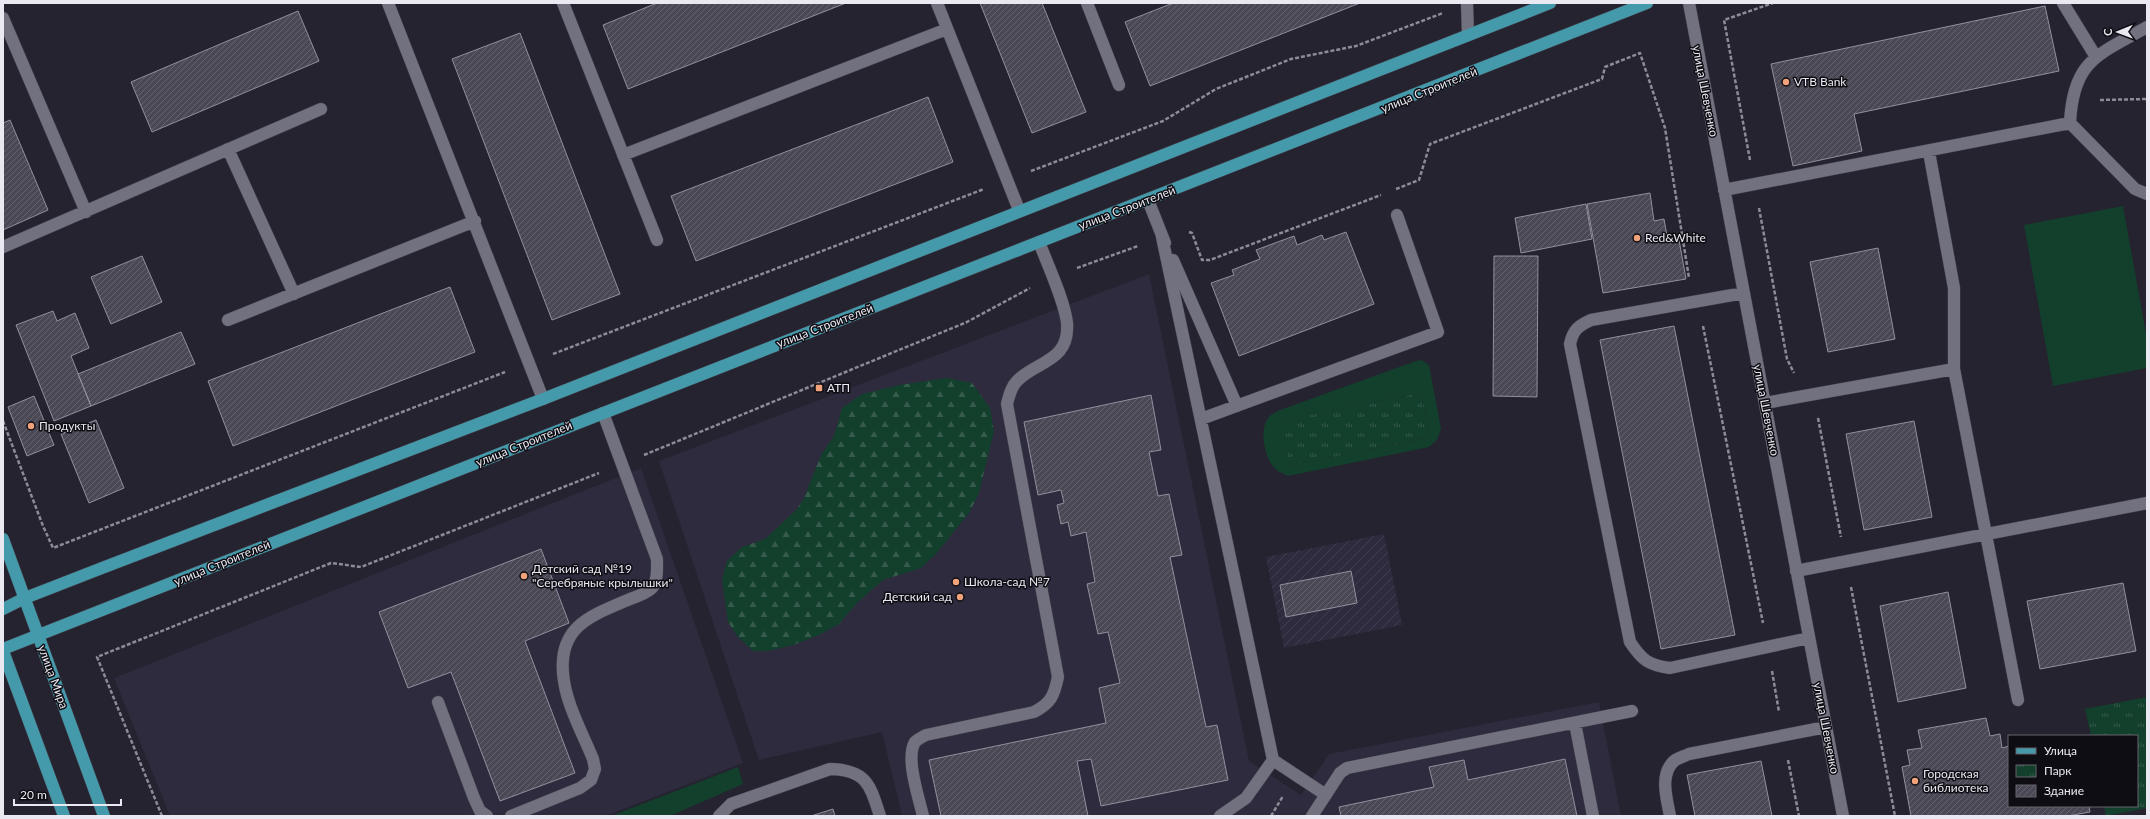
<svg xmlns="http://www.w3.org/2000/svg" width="2150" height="819" viewBox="0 0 2150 819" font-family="Lato,sans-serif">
	<defs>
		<pattern id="industrial-furrows" width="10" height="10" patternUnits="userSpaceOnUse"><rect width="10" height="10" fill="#2d2b3d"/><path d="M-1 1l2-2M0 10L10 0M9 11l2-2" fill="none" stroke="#414050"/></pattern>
		<pattern id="forest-firs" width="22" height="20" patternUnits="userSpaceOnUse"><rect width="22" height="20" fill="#133f2d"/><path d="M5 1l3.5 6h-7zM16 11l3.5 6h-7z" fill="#365b4c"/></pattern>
		<pattern id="park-tufts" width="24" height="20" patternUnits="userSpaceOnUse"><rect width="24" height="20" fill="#133f2d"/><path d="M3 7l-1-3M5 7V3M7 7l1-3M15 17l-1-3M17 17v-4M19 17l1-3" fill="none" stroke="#365b4c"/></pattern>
		<pattern id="building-hatch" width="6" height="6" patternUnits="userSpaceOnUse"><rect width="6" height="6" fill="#4b4855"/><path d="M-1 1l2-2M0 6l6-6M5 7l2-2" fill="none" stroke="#65626e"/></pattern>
	</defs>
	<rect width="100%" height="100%" fill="#25232f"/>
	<!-- built -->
	<path fill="#2d2b3d" d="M1149,274L1249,761L1301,795L1329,754L1599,702L1621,816H902L882,732L759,760L659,461Z
		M641,468L743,763L605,816H170L114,678Z"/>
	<!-- industrial -->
	<path fill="url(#industrial-furrows)" d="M1384,534L1402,625L1284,648L1266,557Z"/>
	<!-- grass -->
	<path fill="#133f2d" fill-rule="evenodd" d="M2123,206L2147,339V368L2053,386L2024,225Z
		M1422,360L1429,365L1441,429L1437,440L1429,447L1288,476C1282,473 1276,471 1272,465C1264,454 1259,428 1269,417C1271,414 1276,412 1280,410L1416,361ZM1421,393L1430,437L1290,466L1281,421Z
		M738,767L743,784L670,816H611Z"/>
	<!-- forest -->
	<path fill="url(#forest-firs)" d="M947,378L972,383L990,408L994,431L979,493L969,513L936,554L921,568L883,580L858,602L839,624L819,635L793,645L768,651H753L738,637L728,622L722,580L727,561L742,547L765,539L797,509L804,498L821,455L834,436L842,408L862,394L899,385Z"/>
	<!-- park -->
	<path fill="url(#park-tufts)" d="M1421,393L1430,437L1290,466L1280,421Z
		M2147,697V808L2106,816L2104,806H2137V736H2091L2085,709Z"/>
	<!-- building -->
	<path fill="url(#building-hatch)" stroke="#928f9e" d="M657,3H846L628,89L603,25Z
		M980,3H1042L1086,112L1032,133Z
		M1173,3H1360L1150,86L1125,22Z
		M2045,6L2059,71L1854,114L1862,151L1793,166L1771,64Z
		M298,11L319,61L152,132L131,82Z
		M520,33L620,294L552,320L452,59Z
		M928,97L953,162L696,261L671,196Z
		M10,120L48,210L3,230V123Z
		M1650,193L1654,221L1664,219L1668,242L1679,240L1686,279L1603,293L1587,204Z
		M1586,204L1592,239L1521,253L1515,218Z
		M1346,232L1374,304L1239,356L1211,283L1234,275L1232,270L1260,259L1256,250L1294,236L1297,245L1322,235L1324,240Z
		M1878,248L1895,339L1828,352L1810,262Z
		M142,256L162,302L111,324L91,277Z
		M1494,256H1538L1537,397L1493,396Z
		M450,287L475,352L233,446L208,381Z
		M53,311L57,321L75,313L89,348L71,356L91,406L54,421L16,325Z
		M1674,326L1735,635L1661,649L1600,340Z
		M181,332L195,364L91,406L78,374Z
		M1151,395L1161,450L1149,452L1158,496L1169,494L1182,555L1170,557L1206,727L1217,725L1228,780L1101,806L1091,759L1077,761L1088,816H941L929,760L1106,723L1099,688L1120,683L1108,632L1098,634L1087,584L1095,582L1086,532L1071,536L1068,522L1061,524L1057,505L1064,503L1061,490L1038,495L1024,422Z
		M34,396L54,445L27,456L8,407Z
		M96,420L124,488L89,503L61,434Z
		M1914,421L1932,517L1864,530L1846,434Z
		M541,549L569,623L525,641L575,773L500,801L451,672L408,688L379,612Z
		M1351,571L1357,603L1286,617L1280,585Z
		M2123,583L2136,651L2040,669L2027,601Z
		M1948,592L1966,688L1898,702L1880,606Z
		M1986,718L1990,736L2000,734L2002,748L2009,746V806H2089L2090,812L2068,816H1911L1902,767L1910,765L1907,750L1922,748L1918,730Z
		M1565,759L1577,816H1341L1339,807L1434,787L1429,767L1464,760L1468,780Z
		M1761,761L1772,816H1695L1687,775Z
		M833,809L835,816H811Z"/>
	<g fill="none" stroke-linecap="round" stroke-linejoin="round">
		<defs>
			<path id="minor" d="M388,3L543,399
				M563,3L657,240
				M937,3L1019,210
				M1087,3L1119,85
				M1467,3L1468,35
				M1689,3L1843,816
				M2063,3L2096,57
				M3,18L86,212
				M2070,123L2135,189L2147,194
				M228,149L294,294
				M1929,152L1954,288V369L2018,700
				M623,155L947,29
				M1724,190L2070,123C2073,60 2098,55 2147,27
				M1148,200L1165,243
				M1162,237L1273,760L1326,795
				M3,247L321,109
				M1173,260L1237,406
				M1744,293L1591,320C1578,326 1573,330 1570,344L1630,642C1642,660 1648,665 1670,668L1809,638
				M228,320L475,221
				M1765,403L1954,369
				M1201,419L1438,332L1397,215
				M1796,571L2147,503
				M438,702L474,798L480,811L487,816
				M1575,723L1593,816
				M511,816L580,788L591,780L595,769L593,759C582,732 565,702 563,673C559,624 594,615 630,599C636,597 647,593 652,588C658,580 657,569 657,559L603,413
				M719,816L731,804L830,769C867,770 870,785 880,816
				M923,816C919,798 905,758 915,742C918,739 922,737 926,735L1034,712C1051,703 1054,696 1058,677L1007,404C1009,396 1011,387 1017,381C1036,361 1070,362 1067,323C1065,302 1047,263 1039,242
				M1220,816L1246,798L1273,760
				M1312,816L1340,773L1347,768L1632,711
				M1670,816C1667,799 1659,775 1674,761C1678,758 1685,756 1689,754L1826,727"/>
			<path id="major" d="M3,539L104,816
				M3,609L25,598L102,568L543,399L1550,3
				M3,649L1647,3
				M3,651L64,816"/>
		</defs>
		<!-- minor casing -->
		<use href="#minor" stroke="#43414c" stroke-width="13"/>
		<!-- major casing -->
		<use href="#major" stroke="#43414c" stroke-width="13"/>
		<!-- path -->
		<path stroke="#8d8b96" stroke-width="2.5" stroke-dasharray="4 2" stroke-linecap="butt" d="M2100,100L2147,99
			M1750,160L1724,20L1773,3
			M1031,171L1163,121L1216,89L1291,59L1356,46L1443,13
			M1396,189L1419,180L1430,144L1602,79L1605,67L1640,53L1665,128L1689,278
			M1759,208L1787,359L1794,373
			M1189,232L1192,233L1202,260H1210L1381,195
			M1077,268L1138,246
			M1703,326L1763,623
			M553,354L984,189
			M1818,418L1841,537
			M3,421L43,526L53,548L505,372
			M644,455L967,322L1030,288
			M1851,587L1895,816
			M1772,671L1779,712
			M1788,760L1799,816
			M162,816L97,657L331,563L361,567L599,473
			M1271,816L1283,796"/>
		<!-- minor -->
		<use href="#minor" stroke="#72717f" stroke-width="12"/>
		<!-- major -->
		<use href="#major" stroke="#449aab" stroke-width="12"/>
	</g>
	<!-- markers -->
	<g fill="#f0a27a" stroke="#0e0d13" stroke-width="1.5">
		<circle cx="1786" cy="82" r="4"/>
		<circle cx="1637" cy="238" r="4"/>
		<rect x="815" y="384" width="8" height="8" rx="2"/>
		<circle cx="31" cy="426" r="4"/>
		<circle cx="524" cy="576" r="4"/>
		<circle cx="956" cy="582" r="4"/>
		<circle cx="960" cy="597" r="4"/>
		<circle cx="1915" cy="781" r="4"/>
	</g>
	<g text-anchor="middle" stroke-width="3" stroke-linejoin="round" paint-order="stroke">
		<!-- poi labels -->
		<g font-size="12" fill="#eae9f2" stroke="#0e0d13" text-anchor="start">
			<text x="1794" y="86">VTB Bank</text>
			<text x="1645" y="242">Red&amp;White</text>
			<text x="827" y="392">АТП</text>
			<text x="39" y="430">Продукты</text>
			<text x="532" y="573">Детский сад №19<tspan x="532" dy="14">"Серебряные крылышки"</tspan></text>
			<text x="964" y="586">Школа-сад №7</text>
			<text x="952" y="601" text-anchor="end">Детский сад</text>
			<text x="1923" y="778">Городская<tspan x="1923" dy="14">библиотека</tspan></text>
		</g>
		<!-- street labels -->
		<g font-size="12" fill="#eae9f2" stroke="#0e0d13">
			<text transform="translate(1429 90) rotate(-22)" y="4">улица Строителей</text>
			<text transform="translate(1705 91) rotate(79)" y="4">улица Шевченко</text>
			<text transform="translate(1127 208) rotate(-21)" y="4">улица Строителей</text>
			<text transform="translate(825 326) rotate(-21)" y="4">улица Строителей</text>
			<text transform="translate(1766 410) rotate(79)" y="4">улица Шевченко</text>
			<text transform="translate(524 444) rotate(-22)" y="4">улица Строителей</text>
			<text transform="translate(222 563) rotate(-22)" y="4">улица Строителей</text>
			<text transform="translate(53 677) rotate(70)" y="4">улица Мира</text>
			<text transform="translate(1826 728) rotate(79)" y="4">улица Шевченко</text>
		</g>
	</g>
	<!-- border -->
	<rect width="2150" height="819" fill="none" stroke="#eae9f2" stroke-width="8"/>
	<!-- legend -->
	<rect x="2008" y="735" width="130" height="72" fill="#0e0d13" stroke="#66656c"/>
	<rect x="2016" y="748" width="20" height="6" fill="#449aab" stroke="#66656c"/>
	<text x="2044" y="755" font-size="12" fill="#eae9f2">Улица</text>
	<rect x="2016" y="765" width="20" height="12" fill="url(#park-tufts)" stroke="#66656c"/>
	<text x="2044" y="775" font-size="12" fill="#eae9f2">Парк</text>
	<rect x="2016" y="785" width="20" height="12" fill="url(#building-hatch)" stroke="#66656c"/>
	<text x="2044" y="795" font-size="12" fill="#eae9f2">Здание</text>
	<!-- north arrow -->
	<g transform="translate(2118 32) rotate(269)" stroke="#0e0d13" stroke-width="3" paint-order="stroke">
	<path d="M0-3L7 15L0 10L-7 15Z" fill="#eae9f2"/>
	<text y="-6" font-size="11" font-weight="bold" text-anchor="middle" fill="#eae9f2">С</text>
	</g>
	<!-- scale -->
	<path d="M14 799v6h107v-6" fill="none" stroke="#eae9f2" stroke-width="2"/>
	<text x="20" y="799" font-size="12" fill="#eae9f2" stroke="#0e0d13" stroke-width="3" paint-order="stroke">20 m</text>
</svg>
